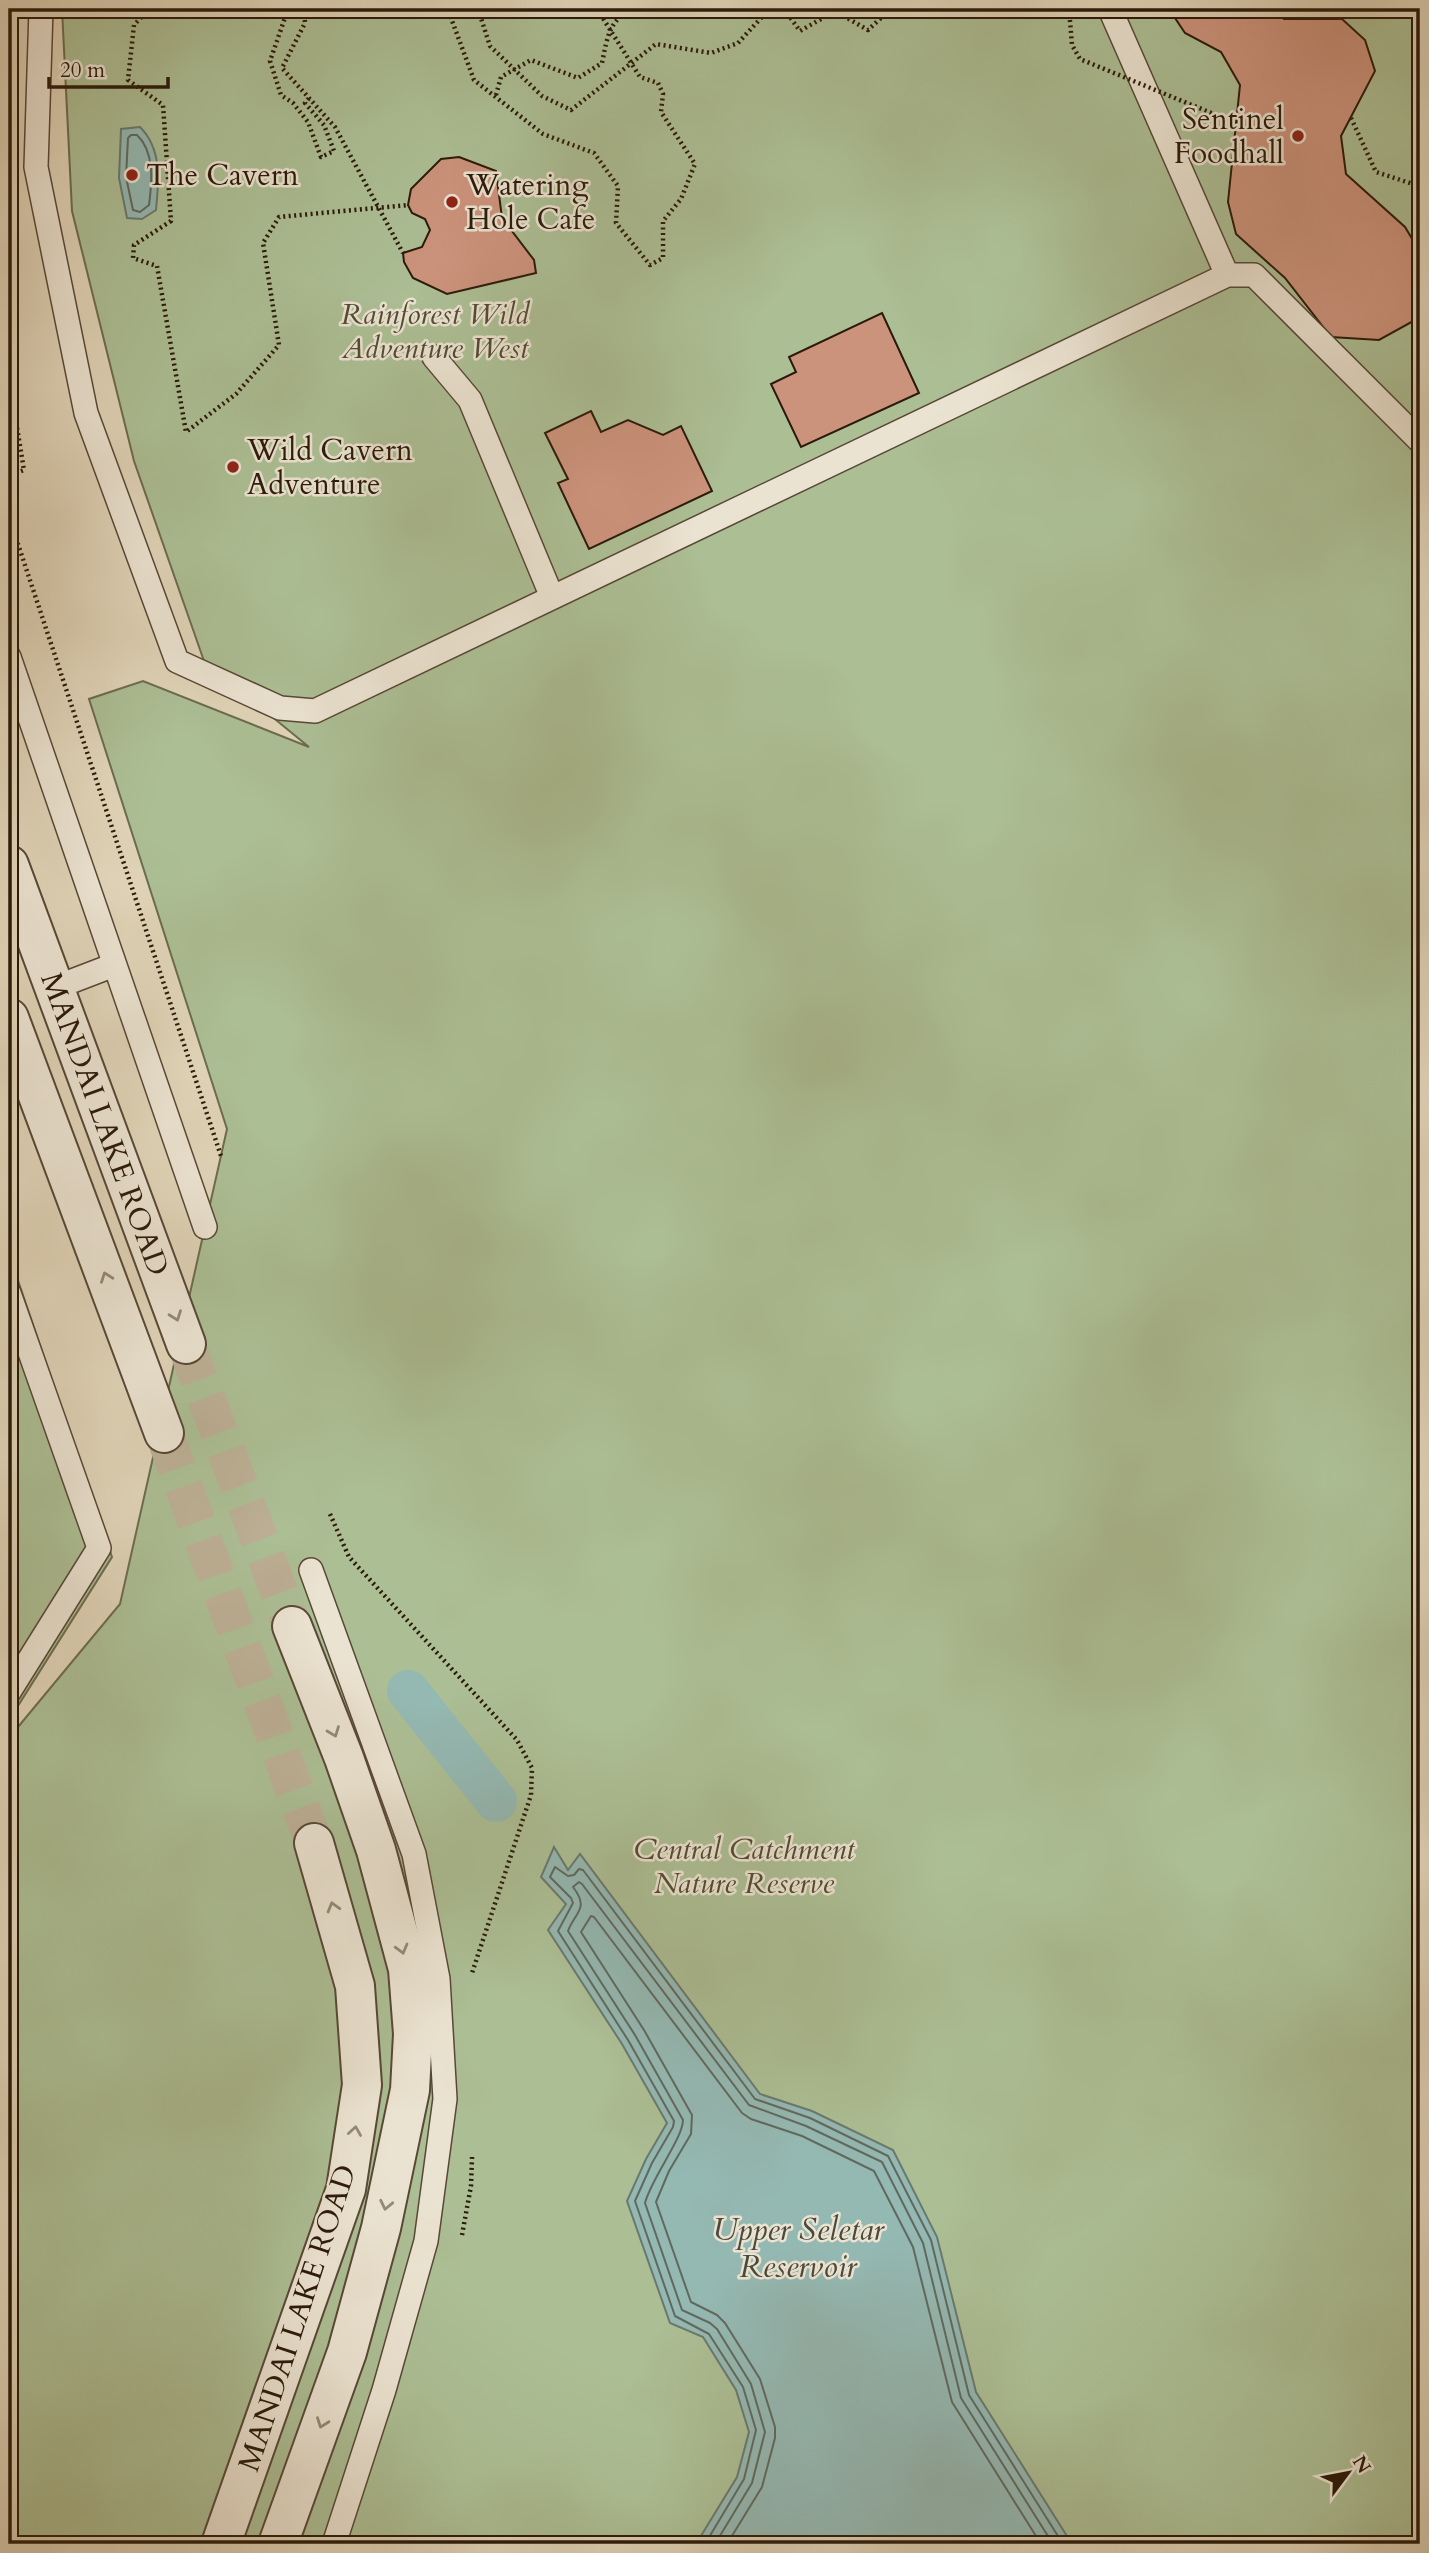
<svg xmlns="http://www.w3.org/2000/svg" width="1429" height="2553" viewBox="0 0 1429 2553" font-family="Cardo,serif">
	<rect width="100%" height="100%" fill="#e0d4b8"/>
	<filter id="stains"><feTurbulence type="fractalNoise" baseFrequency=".00286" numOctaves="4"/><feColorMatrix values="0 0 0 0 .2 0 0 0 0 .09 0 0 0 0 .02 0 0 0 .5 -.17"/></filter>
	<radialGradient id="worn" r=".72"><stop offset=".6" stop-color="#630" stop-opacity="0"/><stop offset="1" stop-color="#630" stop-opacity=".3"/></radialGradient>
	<!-- green -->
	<path fill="#acbe94" stroke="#6c6c4f" stroke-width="2" d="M62,9H1420V2544H9V1729L18,1727L120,1604L227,1129L89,699L143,681L309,747L204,661L134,461L72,211Z
		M9,1254L112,1557L9,1720Z"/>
	<!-- water -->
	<path fill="#94b8b2" stroke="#6a796f" stroke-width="2" d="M140,127C162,149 159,180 156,210L142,219L127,218L119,178L121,129Z
		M554,1847L568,1870L580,1854L760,2094L812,2111L893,2150L937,2237L976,2392L1072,2544H696L737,2477L749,2432L736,2390L703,2337L670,2323L627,2201L646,2159L667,2123L622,2044L548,1930L566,1904L541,1877Z"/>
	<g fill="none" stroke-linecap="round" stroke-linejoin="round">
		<!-- shore -->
		<path stroke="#60695e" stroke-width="2" d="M131,135H137C155,152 152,182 149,205L140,212L133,210L126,177L128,138Z
			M705,2544L744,2479L756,2430L743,2387L709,2334L675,2316L635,2201L652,2163L673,2127L674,2121L628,2040L558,1931L573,1903L571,1898L550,1877L555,1867L568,1876L574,1875L579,1869L583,1870L755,2099L810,2118L888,2156L931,2240L969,2395L1063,2544
			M715,2544L752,2483L765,2432L751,2384L717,2329L710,2323L682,2310L645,2203C651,2179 683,2138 683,2120L635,2035L568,1931C575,1912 590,1909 573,1887L579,1882L582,1884L749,2105L806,2126L882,2162L923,2243L961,2398L1053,2544
			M727,2544L762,2487L775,2438V2427L760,2379L725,2323L717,2315L691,2302L656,2202L669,2171L691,2134L692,2115L644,2030L581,1932L591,1916L594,1917L742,2113L751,2119L802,2136L874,2171L913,2247L952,2402L1041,2544"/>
		<!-- canal -->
		<path stroke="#94b8b2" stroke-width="42" d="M408,1691L496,1801"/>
	</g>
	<!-- building -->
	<path fill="#cc937c" stroke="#2b1a0a" stroke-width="2" d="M1169,9H1275L1284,19H1342L1365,40L1375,71L1341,136L1346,174L1405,227L1420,252V311L1417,319L1379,340L1331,337L1285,278L1236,234L1228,202L1240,85L1221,52L1185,33Z
		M459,157L496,171L502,218L534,260L536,273L447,294L413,278L404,262L403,253L422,247L430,230L425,219L412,213L408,205L411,189L441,159Z
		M882,313L919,393L801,447L771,384L796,372L789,357Z
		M591,411L601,432L628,420L663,435L681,426L712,491L589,549L558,483L568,479L545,433Z"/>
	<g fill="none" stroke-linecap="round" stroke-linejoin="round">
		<!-- minor-tunnel -->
		<path stroke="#bcaf95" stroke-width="38" stroke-dasharray="38 19" stroke-linecap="butt" d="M186,1344L292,1626
			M164,1433L314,1843"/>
		<defs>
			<path id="service" d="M41,9L36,167L86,413L177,661L280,708L315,711L1227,275H1254L1420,441
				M1110,9L1227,275
				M434,357L470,400L552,597
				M9,657L205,1227
				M54,988L114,965
				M9,1293L99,1548L9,1692
				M311,1570L414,1854L438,1979L445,2099L426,2241L384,2390L334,2544"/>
			<path id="minor" d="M9,865L186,1344
				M9,1018L164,1433
				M221,2544L346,2189L362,2085L355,1986L314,1843
				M278,2544L347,2352L381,2228L410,2090L413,2034L408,1969L376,1850L344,1758L292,1626"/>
		</defs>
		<!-- service casing -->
		<use href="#service" stroke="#584836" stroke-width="26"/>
		<!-- minor casing -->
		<use href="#minor" stroke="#584836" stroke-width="42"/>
		<!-- path -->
		<path stroke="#2b1a0a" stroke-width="4.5" stroke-dasharray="2 3.5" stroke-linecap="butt" d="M149,9L134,25L128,80L163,105L171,221L134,245L133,258L157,266L186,432L236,394L279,345L263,243L279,217L408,205
			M288,9L270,61L281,95L293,103L308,122L321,157L334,151L324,125L305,103L309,98
			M304,9L305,23L282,68L335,127L403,253
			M411,9H415
			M442,9L451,18L474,80L543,134L594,153L618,186L616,223L650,265L663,258V221L681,199L695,164L661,112L663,94L658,83L640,77L597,9
			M673,9L684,12L703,9
			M784,9L800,31L835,11L868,30L882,17L881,9
			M496,95L501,77L531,60L578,78L602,63C607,39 609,18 634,9
			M1351,118L1376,172L1413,184L1420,178
			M9,379L24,470L9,476
			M9,517L221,1156
			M330,1514L349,1557L517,1740L532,1768L531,1795L472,1973
			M462,2235L471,2186L472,2157"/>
		<!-- service -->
		<use href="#service" stroke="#ebe3d1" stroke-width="23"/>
		<!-- minor -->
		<use href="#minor" stroke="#ebe3d1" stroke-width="38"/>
		<!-- path-bridge -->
		<path stroke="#2b1a0a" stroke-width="4.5" stroke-dasharray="2 3.5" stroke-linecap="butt" d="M478,9L490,46L542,96L571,110L656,44L711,53L738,43L761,18L759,9
			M1069,9L1072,45L1080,59L1238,124"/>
	</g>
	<!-- one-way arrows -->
	<defs><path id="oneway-chevron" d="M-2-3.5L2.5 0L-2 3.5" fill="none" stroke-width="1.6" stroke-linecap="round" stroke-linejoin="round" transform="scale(1.75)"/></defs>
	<g stroke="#958977">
		<use href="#oneway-chevron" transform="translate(106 1277) rotate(-110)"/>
		<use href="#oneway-chevron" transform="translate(176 1316) rotate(70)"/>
		<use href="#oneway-chevron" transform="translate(334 1732) rotate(69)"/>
		<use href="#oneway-chevron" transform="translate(333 1907) rotate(-106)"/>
		<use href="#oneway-chevron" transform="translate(402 1949) rotate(75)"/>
		<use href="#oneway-chevron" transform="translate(355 2131) rotate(-81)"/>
		<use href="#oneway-chevron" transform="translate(386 2205) rotate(102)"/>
		<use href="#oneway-chevron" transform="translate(322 2423) rotate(110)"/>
	</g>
	<!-- markers -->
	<g fill="#8f2418" stroke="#ebe3d1" stroke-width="2.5">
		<circle cx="1298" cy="136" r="7"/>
		<circle cx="132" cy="175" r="7"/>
		<circle cx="452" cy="202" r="7"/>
		<circle cx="233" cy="467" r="7"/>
	</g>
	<g text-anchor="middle" stroke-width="5" stroke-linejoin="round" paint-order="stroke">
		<!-- poi labels -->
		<g font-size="30" fill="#2b1a0a" stroke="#ebe3d1" text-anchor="start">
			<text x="1284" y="129" text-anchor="end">Sentinel<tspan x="1284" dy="34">Foodhall</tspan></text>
			<text x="146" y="185">The Cavern</text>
			<text x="466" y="195">Watering<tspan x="466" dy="34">Hole Cafe</tspan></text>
			<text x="247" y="460">Wild Cavern<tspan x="247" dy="34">Adventure</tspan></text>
		</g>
		<!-- park labels -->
		<g font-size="30" font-style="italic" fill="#524b33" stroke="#ebe3d1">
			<text x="435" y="324">Rainforest Wild<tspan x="435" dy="34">Adventure West</tspan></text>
			<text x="744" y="1859">Central Catchment<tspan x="744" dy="34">Nature Reserve</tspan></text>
		</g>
		<!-- street labels -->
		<g font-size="30" fill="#2b1a0a" stroke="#ebe3d1">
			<text transform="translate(105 1124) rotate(70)" y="10">MANDAI LAKE ROAD</text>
			<text transform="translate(297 2318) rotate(-72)" y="10">MANDAI LAKE ROAD</text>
		</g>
		<!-- water labels -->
		<g font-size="32" font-style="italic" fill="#4a493c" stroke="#ebe3d1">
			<text x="798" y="2240">Upper Seletar<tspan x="798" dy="37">Reservoir</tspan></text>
		</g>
	</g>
	<!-- margin -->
	<rect width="1429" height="2553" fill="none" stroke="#e0d4b8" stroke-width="35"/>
	<rect x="10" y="10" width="1408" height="2532" fill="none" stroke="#2b1a0a" stroke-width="3.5"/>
	<rect x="18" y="18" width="1394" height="2518" fill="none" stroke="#2b1a0a" stroke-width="2"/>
	<!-- north arrow -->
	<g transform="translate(1348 2473) rotate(58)" stroke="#ebe3d1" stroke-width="5" paint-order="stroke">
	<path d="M0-5L12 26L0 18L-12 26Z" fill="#2b1a0a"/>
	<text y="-10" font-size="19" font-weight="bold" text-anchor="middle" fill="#2b1a0a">N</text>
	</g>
	<!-- scale -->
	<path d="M49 77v10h119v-10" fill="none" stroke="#2b1a0a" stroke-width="3.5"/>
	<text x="60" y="77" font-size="21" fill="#2b1a0a" stroke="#ebe3d1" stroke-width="5" paint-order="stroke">20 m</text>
	<rect width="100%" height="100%" filter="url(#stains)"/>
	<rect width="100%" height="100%" fill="url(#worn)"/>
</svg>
